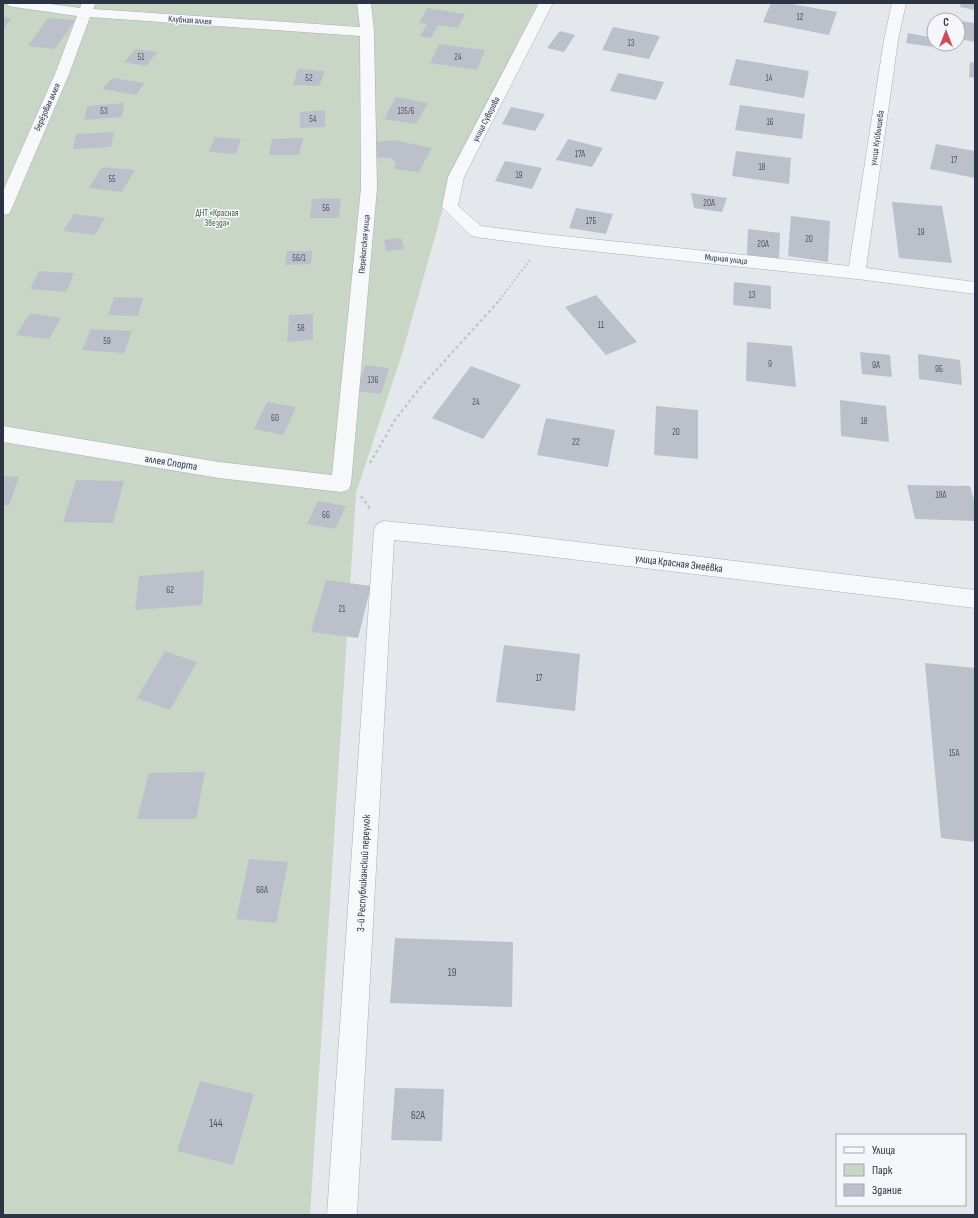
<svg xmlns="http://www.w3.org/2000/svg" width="978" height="1218" viewBox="0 0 978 1218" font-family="'Sofia Sans Condensed',sans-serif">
	<rect width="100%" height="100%" fill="#e4e7ec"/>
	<!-- green -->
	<path fill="#c9d6c5" d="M3,3H537L452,176L402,354L356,493L310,1215H3Z"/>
	<!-- building -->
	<path fill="#bbc0ca" d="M771,3H786L837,12L829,35L763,22Z
		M961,3H975V10L960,7Z
		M427,8L465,14L458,28L438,25L431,38L420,36L427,24L419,23Z
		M3,17L12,18L3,29Z
		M48,18L75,20L55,49L28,46Z
		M961,21L975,23V42L959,39Z
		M613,27L660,36L649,59L602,50Z
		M560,31L575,35L564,52L547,48Z
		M908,33L934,38L933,47L906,43Z
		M439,44L485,50L477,70L430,63Z
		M136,49L157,52L146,66L124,62Z
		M736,59L809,71L804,98L729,85Z
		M970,62L975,63V78L969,77Z
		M298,69L325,71L319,86L293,85Z
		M618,73L664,82L656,100L610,91Z
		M112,78L145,83L136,95L102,89Z
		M396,97L428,103L416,124L384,119Z
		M124,103L122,117L84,120L87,106Z
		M740,105L805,114L802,139L735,130Z
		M511,107L545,114L535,131L502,124Z
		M325,110V127L300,128V112Z
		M114,132L111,147L73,149L76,134Z
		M215,137L241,139L236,154L209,152Z
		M303,138L299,155H269L272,139Z
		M568,139L603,148L592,167L556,160Z
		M394,140L432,148L419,172L394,169L396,163L391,158L372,157L371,143Z
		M936,144L975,151V178L930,169Z
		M736,151L791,158L789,184L732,176Z
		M505,161L542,168L532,189L495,181Z
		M102,167L135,170L122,192L89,188Z
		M691,193L727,198L722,212L694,208Z
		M341,198L339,218H310L312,199Z
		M892,202L942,206L952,263L899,258Z
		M576,208L613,214L606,234L569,228Z
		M74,214L105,218L95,235L63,231Z
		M791,216L830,221L828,262L788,256Z
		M748,229L780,233L779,259L747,255Z
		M401,238L404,249L386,251L384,240Z
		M287,251H312L311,264L285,265Z
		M39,271L74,273L66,292L30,289Z
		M734,282L771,286V309L733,305Z
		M596,295L637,342L606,355L565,307Z
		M114,297L143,298L138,316L108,315Z
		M30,313L61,318L49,339L16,335Z
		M313,314V340L287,342L289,315Z
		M91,329L132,331L124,353L82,350Z
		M747,342L792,346L796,387L746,381Z
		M860,352L890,355L892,377L862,374Z
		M918,354L960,360L962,385L919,379Z
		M365,365L389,368L381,394L357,391Z
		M471,366L521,385L483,439L432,418Z
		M840,400L886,406L889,442L841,436Z
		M267,402L296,407L283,435L254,429Z
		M656,406L698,410V459L654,455Z
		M546,418L615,430L608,467L537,455Z
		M3,476L19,477L9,505H3Z
		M76,480L124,481L113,523L63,522Z
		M907,485L970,486L975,504V521L915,519Z
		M318,501L346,506L335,529L307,524Z
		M204,571L202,605L135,610L139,576Z
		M326,580L371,586L358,638L311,632Z
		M504,645L580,654L575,711L496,702Z
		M165,651L197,662L170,710L137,698Z
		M925,663L975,668V842L941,838Z
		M205,772L196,819H137L149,773Z
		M249,859L288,862L276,923L236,919Z
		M395,938L513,942L512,1007L390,1003Z
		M200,1081L254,1094L233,1165L177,1151Z
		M395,1088L444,1089L442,1141L391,1140Z"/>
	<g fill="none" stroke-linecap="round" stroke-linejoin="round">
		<defs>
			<path id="street" d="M7,3H43L80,8L82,3H96L93,9L360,27L357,3H371L374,32L377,188L351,484L348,490L341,492L219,478L3,442V426L219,462L332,475L361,188L360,36L90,17L69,74L11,210L9,214L3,215V191L55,74L77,16L14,7L9,6Z
				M539,3H553L464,177L458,206L481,226L544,234L849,266L884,40L892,3H906L898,40L866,268L975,282V294L857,279L544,246L476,237L470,235L442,207L448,177Z
				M384,521L512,534L975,590V608L512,552L394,540L357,1215H327L374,530L377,524Z"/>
		</defs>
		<!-- street casing -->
		<use href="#street" stroke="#a9aeb7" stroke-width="1"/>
		<!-- path-far1 -->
		<path stroke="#c2c5cb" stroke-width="2" stroke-dasharray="2 2" stroke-linecap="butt" d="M497,303L530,260"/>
		<!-- path -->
		<path stroke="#c2c5cb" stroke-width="2.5" stroke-dasharray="3 3" stroke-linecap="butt" d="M370,463L395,420L420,388L498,302
			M361,496L371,510"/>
		<!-- street -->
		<use href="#street" fill="#f7f8fa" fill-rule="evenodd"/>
	</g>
	<g text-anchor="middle" stroke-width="3" stroke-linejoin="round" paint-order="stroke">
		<!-- number labels -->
		<g font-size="9" fill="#4f5766">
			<text x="800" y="20">12</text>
			<text x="631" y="46">13</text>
			<text x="141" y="60">51</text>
			<text x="458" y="60">24</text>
			<text x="309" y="81">52</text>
			<text x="769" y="81">14</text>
			<text x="104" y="114">53</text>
			<text x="406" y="114">135/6</text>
			<text x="313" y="122">54</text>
			<text x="770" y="125">16</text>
			<text x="580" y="157">17А</text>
			<text x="954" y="163">17</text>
			<text x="762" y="170">18</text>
			<text x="519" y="178">19</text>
			<text x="112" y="182">55</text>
			<text x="709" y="206">20А</text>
			<text x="326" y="211">56</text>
			<text x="591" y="224">17Б</text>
			<text x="921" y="235">19</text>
			<text x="809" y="242">20</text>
			<text x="763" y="247">20А</text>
			<text x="299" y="261">56/1</text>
			<text x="752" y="298">13</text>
			<text x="601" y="328">11</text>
			<text x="301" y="331">58</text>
			<text x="107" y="344">59</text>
			<text x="770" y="367">9</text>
			<text x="876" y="368">9А</text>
			<text x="939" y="372">9Б</text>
			<text x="373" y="383">136</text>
			<text x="476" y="405">24</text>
			<text x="275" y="421">60</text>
			<text x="864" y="424">18</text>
			<text x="676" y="435">20</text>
			<text x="576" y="445">22</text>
			<text x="941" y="498">18А</text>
			<text x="326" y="518">66</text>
			<text x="170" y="593">62</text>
			<text x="342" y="612">21</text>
			<text x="539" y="681">17</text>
			<text x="954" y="756">15А</text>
			<text x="262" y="893">68А</text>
		</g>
		<!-- far-street labels -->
		<g font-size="9" fill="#2b3445" stroke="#f4f6f9">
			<text transform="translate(190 20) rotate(4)" y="3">Клубная аллея</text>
			<text transform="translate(47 107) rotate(-66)" y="3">Берёзовая аллея</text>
			<text transform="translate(486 119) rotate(-63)" y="3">улица Суворова</text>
			<text transform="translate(877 138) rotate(-82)" y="3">улица Куйбышева</text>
			<text transform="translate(364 244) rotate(-85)" y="3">Перекопская улица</text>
			<text transform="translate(726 259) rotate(6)" y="3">Мирная улица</text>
		</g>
		<!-- far-park labels -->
		<g font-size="9" fill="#3f6138" stroke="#f4f6f9">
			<text x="217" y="216">ДНТ «Красная<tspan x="217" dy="10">Звезда»</tspan></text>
		</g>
		<!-- street labels -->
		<g font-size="11" fill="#2b3445" stroke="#f4f6f9">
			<text transform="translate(171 462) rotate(9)" y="4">аллея Спорта</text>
			<text transform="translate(679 563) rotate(7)" y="4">улица Красная Змеёвка</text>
			<text transform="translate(363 873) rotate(-87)" y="4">3-й Республиканский переулок</text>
		</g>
		<!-- near-number labels -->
		<g font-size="11" fill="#4f5766">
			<text x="452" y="976">19</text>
			<text x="418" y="1119">62А</text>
			<text x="216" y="1127">144</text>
		</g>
	</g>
	<!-- border -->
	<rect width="978" height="1218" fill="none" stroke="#2b3445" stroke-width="8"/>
	<!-- legend -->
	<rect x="836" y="1134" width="130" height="72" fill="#f4f6f9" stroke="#a4a8b1"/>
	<rect x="844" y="1147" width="20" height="6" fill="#f7f8fa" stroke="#a4a8b1"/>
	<text x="872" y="1154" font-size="12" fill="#2b3445">Улица</text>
	<rect x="844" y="1164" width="20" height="12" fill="#c9d6c5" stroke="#a4a8b1"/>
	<text x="872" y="1174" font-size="12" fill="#2b3445">Парк</text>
	<rect x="844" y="1184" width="20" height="12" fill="#bbc0ca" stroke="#a4a8b1"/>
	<text x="872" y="1194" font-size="12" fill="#2b3445">Здание</text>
	<!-- north arrow -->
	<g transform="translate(946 32)"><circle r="19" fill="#f4f6f9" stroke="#a4a8b1"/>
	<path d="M0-3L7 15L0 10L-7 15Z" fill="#d1495b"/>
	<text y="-6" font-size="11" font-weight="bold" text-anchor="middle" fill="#2b3445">С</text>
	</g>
</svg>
